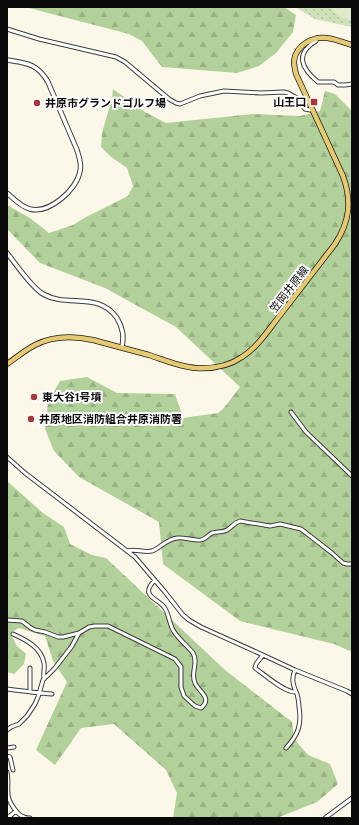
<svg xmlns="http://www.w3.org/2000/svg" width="359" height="825" viewBox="0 0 359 825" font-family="Lora,'Noto Sans JP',serif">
	<defs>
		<pattern id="green-dots" width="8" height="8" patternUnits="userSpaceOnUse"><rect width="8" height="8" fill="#cee1b8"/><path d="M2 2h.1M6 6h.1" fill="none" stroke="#b0c09d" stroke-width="1.8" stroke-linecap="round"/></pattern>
		<pattern id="forest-firs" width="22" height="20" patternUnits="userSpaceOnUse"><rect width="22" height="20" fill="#b2d09a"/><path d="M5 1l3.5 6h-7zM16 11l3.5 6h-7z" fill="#98b183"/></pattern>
	</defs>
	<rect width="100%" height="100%" fill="#fcf8e9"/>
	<!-- green -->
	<path fill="url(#green-dots)" d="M295,7H352V27L315,19Z"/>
	<!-- forest -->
	<path fill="url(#forest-firs)" d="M25,7H284L296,15L293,32L276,53L259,66L237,73L162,67L142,41L129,34Z
		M113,89L145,112L166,123L253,114L300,116L320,111L325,91L335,94L352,111V652L334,644L240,621L163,564L159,522L79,477L54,451L45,429L48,402L60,381L87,377L117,393L175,394L183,418L218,413L223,409L240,387L176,327L105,288L40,263L7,229V205L30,218L49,233L73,225L86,217L128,196L133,186L127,168L110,156L101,147L102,133L112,98Z
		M7,481L43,513L64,527L70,544L92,555L106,558L225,670L292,722L294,739L308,755L330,764L338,784L317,802L277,818H173L177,793L166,770L114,724L81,728L55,765L36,750L67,682L53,661L45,636L19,628L10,633L17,646L26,654L24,664L14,674L7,672Z"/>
	<!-- pitch -->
	<path fill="#deeac9" d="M330,7H352V20C342,20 336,15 330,7Z"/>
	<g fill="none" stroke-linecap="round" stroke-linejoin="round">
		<defs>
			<path id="minor" d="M7,29L39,39L116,57L125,62L169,99L176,103L180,104L200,96L224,91L261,93L284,92L288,93L297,98L305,109L310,110L312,109
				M317,38L316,41C294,54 302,69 318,82H334L338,85H345L352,84
				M291,412L306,432L352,476
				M7,457L25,473L135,557L165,592L183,615L189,620L201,627L263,655L295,670L347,691L352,694
				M127,551C135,548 143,553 152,551C160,548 167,539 177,538C185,537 193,541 201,540C206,539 208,535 212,533C217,531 222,533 227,530C232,527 234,523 240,521L270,526L280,524L301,529L332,553L343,563L347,564H352
				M7,620L22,621L31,628L35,630L45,632L58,637H63L79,633
				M13,634C26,640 41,647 44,663C45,668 43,674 44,679
				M263,655L256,664L255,668C265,675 284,692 295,692
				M7,689C22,691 37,693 52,694
				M30,691V668
				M7,730L11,727L19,724L27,716L35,704L38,697L43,680L55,668L72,646L79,633L89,627L95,626H108L175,659L181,667V687L184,696L195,706L201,708C213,698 199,692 195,683C190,673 199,663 193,653C187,645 178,639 173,630C169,623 169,613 164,607C160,601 151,599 149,593C147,588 152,583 155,580
				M7,748L14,747
				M286,748C298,735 302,725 299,707C299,703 298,698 297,694C293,685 291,679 295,670
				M7,756L10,757L13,770
				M7,772C9,781 7,786 8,794C8,801 17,815 24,817C26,818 28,818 30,818
				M7,817L10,816L16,811
				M325,818L352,798"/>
			<path id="tertiary" d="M7,60C26,63 37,63 48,82L77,150C79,157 82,164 80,171C77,190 49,214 30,209C21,207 14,199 7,193
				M7,253C16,264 31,287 43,294C67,308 98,291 117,318C123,328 124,336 122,347"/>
			<path id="primary" d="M7,364C16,358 25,350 35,345C53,336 74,336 93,340C112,345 131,350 149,355C164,360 180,367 196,368C212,369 229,366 242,357C258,347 269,329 281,314C299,291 317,267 335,244C350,221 352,201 343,176L296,74C295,70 294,65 294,61C296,45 313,36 327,38C336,39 344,43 352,45"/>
		</defs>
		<!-- minor casing -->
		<use href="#minor" stroke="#3d3d3d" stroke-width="5"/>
		<!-- tertiary casing -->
		<use href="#tertiary" stroke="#3d3d3d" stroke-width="5.5"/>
		<!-- primary casing -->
		<use href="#primary" stroke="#1b1b1b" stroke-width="6"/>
		<!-- minor -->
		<use href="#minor" stroke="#fff" stroke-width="3"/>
		<!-- tertiary -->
		<use href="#tertiary" stroke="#fff" stroke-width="3.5"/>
		<!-- primary -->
		<use href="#primary" stroke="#e6c970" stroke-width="4.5"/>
	</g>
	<!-- markers -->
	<g fill="#a6363b" stroke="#fff" stroke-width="1.5">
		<rect x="310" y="98" width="8" height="8" rx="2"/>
		<circle cx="37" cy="103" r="4"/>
		<circle cx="34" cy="397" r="4"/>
		<circle cx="31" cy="419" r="4"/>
	</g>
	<g text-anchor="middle" stroke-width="4" stroke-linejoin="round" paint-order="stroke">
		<!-- poi labels -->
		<g font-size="11" font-weight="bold" fill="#0a0a0a" stroke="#fff" text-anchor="start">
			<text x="306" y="106" text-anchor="end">山王口</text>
			<text x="45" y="107">井原市グランドゴルフ場</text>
			<text x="42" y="401">東大谷1号墳</text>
			<text x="39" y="423">井原地区消防組合井原消防署</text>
		</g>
		<!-- street labels -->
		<g font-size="11" fill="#0a0a0a" stroke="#fff">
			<text transform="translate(289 289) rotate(-52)" y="4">笠岡井原線</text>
		</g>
	</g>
	<!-- border -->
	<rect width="359" height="825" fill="none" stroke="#0a0a0a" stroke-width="16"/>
</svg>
